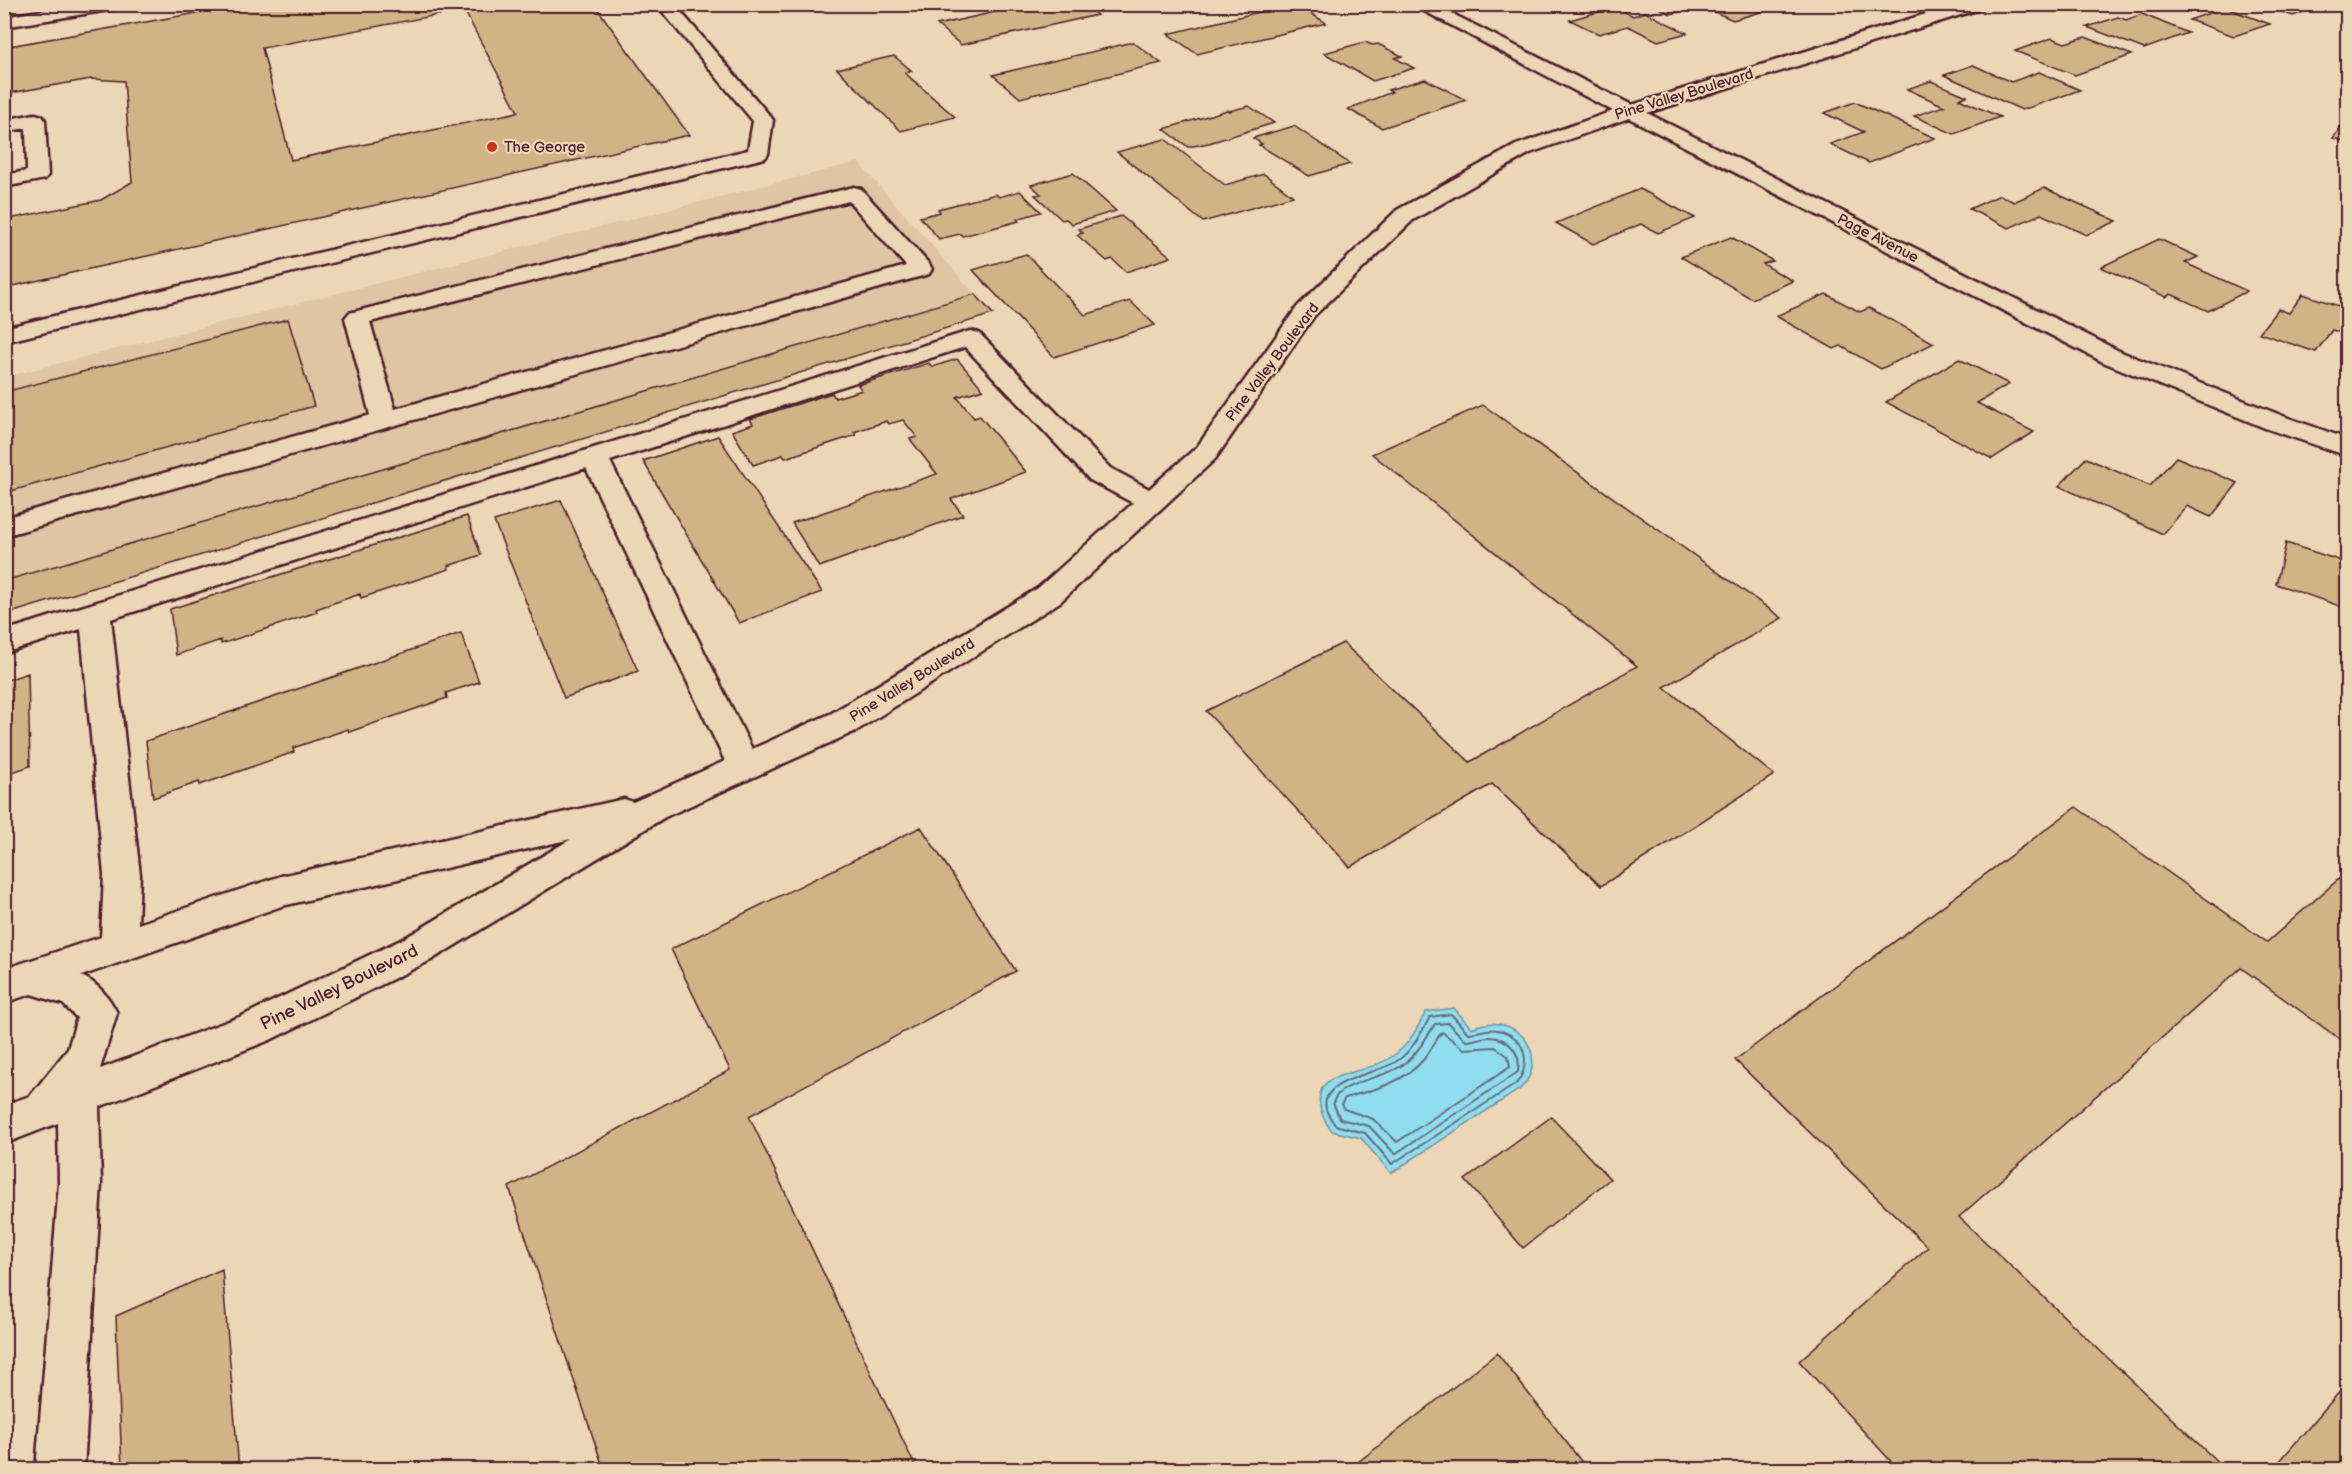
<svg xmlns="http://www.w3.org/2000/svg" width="2352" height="1474" viewBox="0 0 2352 1474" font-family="'Balsamiq Sans',sans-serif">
	<rect width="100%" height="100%" fill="#edd6b6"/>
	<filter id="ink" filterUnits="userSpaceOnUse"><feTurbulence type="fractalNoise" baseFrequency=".0167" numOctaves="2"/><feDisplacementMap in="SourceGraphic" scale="12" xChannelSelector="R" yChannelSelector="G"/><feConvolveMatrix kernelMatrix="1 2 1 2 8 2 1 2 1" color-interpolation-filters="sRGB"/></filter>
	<g filter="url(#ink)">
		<!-- built -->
		<path fill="#dfc5a3" d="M858,162L975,294L5,581V377Z"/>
		<!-- water -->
		<path fill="#90ddf0" stroke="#7491a1" stroke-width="1.5" d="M1454,1008L1471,1028C1480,1025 1488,1022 1499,1024C1530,1029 1545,1065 1520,1089L1391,1173L1361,1138L1332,1131C1319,1115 1310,1086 1337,1077C1355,1070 1376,1068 1393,1056C1409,1045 1417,1028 1426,1012Z"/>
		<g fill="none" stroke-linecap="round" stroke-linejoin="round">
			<!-- shore -->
			<path stroke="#666b7a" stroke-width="2" d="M1451,1014L1468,1033C1478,1033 1487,1028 1497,1030C1525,1035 1533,1063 1516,1084L1392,1164L1365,1133L1335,1125C1332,1120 1327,1114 1326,1109C1319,1079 1379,1074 1397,1061C1412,1051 1421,1033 1430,1017Z
				M1448,1023L1466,1041C1474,1041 1481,1037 1489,1037C1509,1037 1522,1054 1518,1072L1395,1154L1369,1126L1340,1119L1333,1103C1338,1081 1386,1079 1404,1064C1417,1054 1426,1038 1435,1024Z
				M1442,1032L1464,1049L1495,1047L1508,1056L1510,1067L1397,1142L1373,1119L1344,1109L1342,1103L1345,1098C1373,1090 1404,1083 1424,1059C1431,1051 1435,1040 1442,1032Z"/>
		</g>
		<!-- building -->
		<path fill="#d1b486" stroke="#4a1f2b" stroke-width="1.5" fill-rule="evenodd" d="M248,4H594L689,135L4,288V220L101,200L132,182L124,81L91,79L4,94V47ZM464,10L518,112L291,160L262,48Z
			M1032,4H1083L1097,15L961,45L937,25Z
			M1292,4H1296L1326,23L1197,54L1168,34Z
			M1651,4H1748L1764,11L1733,20L1701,6L1671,14Z
			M2192,4H2235L2241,7L2231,10L2270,24L2234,36L2189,20L2213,12Z
			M2259,4H2325L2293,16Z
			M1615,7L1633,16L1645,12L1687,33L1658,41L1628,26L1599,34L1570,20Z
			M2142,14L2188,33L2144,49L2087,27L2118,17L2126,20Z
			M2085,37L2132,55L2075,75L2015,51L2052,38L2065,43Z
			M1133,42L1161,63L1020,98L993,75Z
			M1365,42L1372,45L1378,44L1402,56L1395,58L1414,68L1373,81L1324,53Z
			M894,56L912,71L905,73L955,117L901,131L837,69Z
			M1973,65L2011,82L2039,72L2080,90L2022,110L1944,75Z
			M1425,79L1466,100L1382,128L1348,109L1392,92L1388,90Z
			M1931,81L1967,96L1959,99L2000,117L1954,134L1914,116L1944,106L1907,89Z
			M1855,102L1935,138L1869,163L1830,144L1864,132L1824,113Z
			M1249,106L1274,123L1209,143L1188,147L1164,129L1227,110L1229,111Z
			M2348,117V142L2333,138Z
			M1294,126L1350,164L1309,176L1259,145L1262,144L1253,138Z
			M1165,139L1225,185L1264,174L1293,196L1203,222L1117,152Z
			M1073,173L1116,211L1072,224L1066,219L1062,220L1035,195L1041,194L1031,185Z
			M2044,188L2117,221L2086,235L2041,214L2009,228L1969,209L2000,195L2014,202Z
			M1640,189L1695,218L1658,233L1641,224L1593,244L1556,223Z
			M1020,191L1041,212L1017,219L1019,221L963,236L960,234L939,239L920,217L940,212L938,209L996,194L999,197Z
			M1121,216L1171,257L1126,272L1112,259L1107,261L1077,235L1083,233L1079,229Z
			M1731,237L1773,261L1763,264L1793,281L1752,299L1681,257Z
			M2159,239L2198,257L2185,263L2247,291L2208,311L2171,294L2166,297L2101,267Z
			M1026,254L1085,315L1130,301L1155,325L1054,357L973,270Z
			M975,294L993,314L4,615V581Z
			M1826,294L1860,312L1869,308L1934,343L1881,369L1841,346L1834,349L1776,316Z
			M2303,294L2348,309V335L2332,330L2316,352L2259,333L2278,309L2289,313Z
			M288,319L314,406L4,493V392Z
			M957,359L983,389L957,397L974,418L980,416L1026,472L951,499L963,515L819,567L792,523L937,474L910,439L917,437L903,420L889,424L887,421L854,432L856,435L785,458L783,455L753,465L732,431L753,424L750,419L832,393L835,398L862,390L858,385L929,363L932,367Z
			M1959,359L2009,384L1977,403L2034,432L1992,459L1886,402Z
			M1483,405L1782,618L1664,687L1774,775L1601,886L1492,784L1350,867L1206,711L1343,643L1470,762L1637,666L1372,454Z
			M718,436L822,592L739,623L643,461Z
			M2176,457L2238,483L2211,517L2187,506L2163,534L2059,486L2086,458L2150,486Z
			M561,500L638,671L564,698L494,521Z
			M467,516L481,555L448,566L449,569L361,598L360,594L316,609L317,612L221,644V640L176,655L170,609Z
			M2286,543L2348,563V609L2276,584Z
			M461,633L479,682L446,693L447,698L349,732L348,729L293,748L294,752L200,785L199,782L153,798L146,741Z
			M28,673L30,766L4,775V681Z
			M2076,807L2267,942L2348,871V1045L2241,968L1959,1217L2226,1470H1899L1799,1361L1928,1247L1735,1060Z
			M921,827L1016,971L749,1116L917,1470H604L509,1187L730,1070L671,949Z
			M1551,1117L1610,1179L1523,1248L1465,1180Z
			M222,1269L239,1470H122L116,1316Z
			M1497,1353L1588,1470H1348Z
			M2348,1382V1470H2272Z"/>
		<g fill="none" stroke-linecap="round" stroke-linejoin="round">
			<defs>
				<path id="minor" d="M80,4H123L115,9L4,27V17Z
					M656,4H674L770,116L773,120L768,154L765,158L4,342V328L748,150L753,121Z
					M1411,4H1433L1632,105L1958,4H1985L1983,8L1647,113L2121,352L2283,416L2348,439V456L2265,428L2103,362L1629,118L1530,153L1413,220L1314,316L1215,459L1060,602L856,731L665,817L431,960L270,1040L99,1107L101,1183L84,1470H36L59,1183L58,1123L4,1144V1105L30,1096L68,1049L77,1018L63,1004L31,994L4,1003V969L101,937L104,875L81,629L4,653V631L970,331L979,333L1110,468L1149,489L1197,447L1298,306L1397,210L1516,145L1613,111ZM965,347L1090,480L1133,503L1038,588L832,713L752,749L610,461ZM586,468L725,761L633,802L624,799L281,876L138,924L140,875L111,619ZM571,839L405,938L242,1016L100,1069L117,1013C110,998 97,982 81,976L282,906Z
					M35,114L42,116L45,120L48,175L45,179L4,187V175L27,171L26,128L4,132V120Z
					M854,187L861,189L929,264L932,269L929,274L4,536V518L370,415L345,318L349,313ZM849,201L906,266L395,409L370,322Z"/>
			</defs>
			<!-- minor casing -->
			<use href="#minor" stroke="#4a1f2b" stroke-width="5"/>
			<!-- minor -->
			<use href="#minor" fill="#edd6b6" fill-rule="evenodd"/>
		</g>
	</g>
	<!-- markers -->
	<circle fill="#c8321e" stroke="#edd6b6" stroke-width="2" cx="492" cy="147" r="6"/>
	<g text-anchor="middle" stroke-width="4.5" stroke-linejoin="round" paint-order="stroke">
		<!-- far-street labels -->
		<g font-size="15" fill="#4a1f2b" stroke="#edd6b6">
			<text transform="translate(1684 94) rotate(-17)" y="5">Pine Valley Boulevard</text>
			<text transform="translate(1878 238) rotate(27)" y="5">Page Avenue</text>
			<text transform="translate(1272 362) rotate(-53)" y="5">Pine Valley Boulevard</text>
			<text transform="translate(912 680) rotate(-32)" y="5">Pine Valley Boulevard</text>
		</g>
		<!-- far-poi labels -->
		<g font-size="15" fill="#4a1f2b" stroke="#edd6b6" text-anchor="start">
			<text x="504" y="152">The George</text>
		</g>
		<!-- street labels -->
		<g font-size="18" fill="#4a1f2b" stroke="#edd6b6">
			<text transform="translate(339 987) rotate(-26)" y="6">Pine Valley Boulevard</text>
		</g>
	</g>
	<!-- margin -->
	<rect width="2352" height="1474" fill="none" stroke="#edd6b6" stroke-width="24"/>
	<rect x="12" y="12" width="2328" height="1450" fill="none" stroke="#4a1f2b" stroke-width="2" filter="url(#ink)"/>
</svg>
